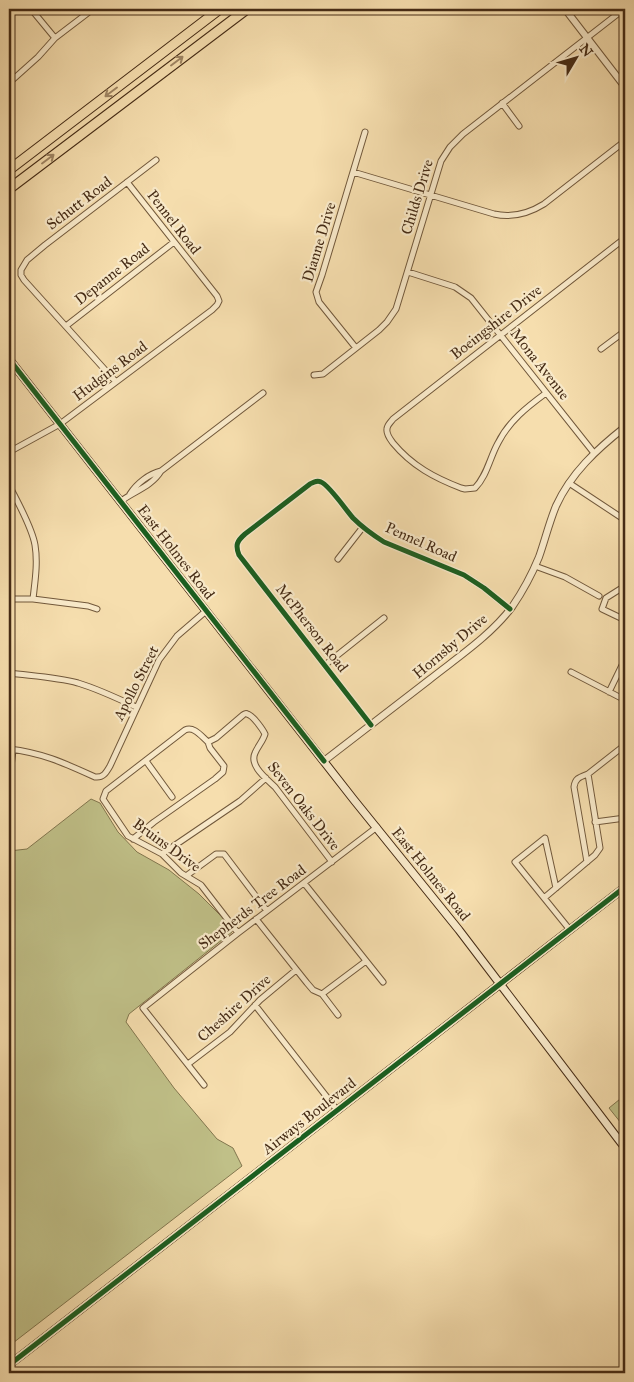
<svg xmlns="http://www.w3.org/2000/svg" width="634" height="1382" viewBox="0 0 634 1382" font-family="'IM FELL Great Primer',serif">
	<rect width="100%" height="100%" fill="#f6deae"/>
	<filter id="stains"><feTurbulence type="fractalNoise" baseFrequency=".004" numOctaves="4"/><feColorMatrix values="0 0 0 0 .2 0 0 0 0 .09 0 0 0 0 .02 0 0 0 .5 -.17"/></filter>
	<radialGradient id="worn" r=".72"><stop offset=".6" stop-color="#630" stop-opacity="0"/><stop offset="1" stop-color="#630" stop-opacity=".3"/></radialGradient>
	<!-- green -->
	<path fill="#c0c088" stroke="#82764e" d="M91,799L100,803L118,832L137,852L169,870L199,894L224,919L232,932L129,1014L126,1022L174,1088L217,1139L233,1148L242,1166L9,1346V851L27,849Z
		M625,1095V1128L609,1108Z"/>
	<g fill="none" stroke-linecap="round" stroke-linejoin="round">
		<defs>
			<path id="minor" d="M31,9L55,38
				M9,83L38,57L55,38L93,9
				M502,103L519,126
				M353,172L494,214C512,218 528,214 544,204L625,141
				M408,272L455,287L471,298L594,453
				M66,326L174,242
				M356,348L319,302L316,292L322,275L365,132
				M601,349L625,331
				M314,375L323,374L379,330L387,322L396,309L441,161L450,147L463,134L624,9
				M116,382L24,280L21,275V270L27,260L45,245L156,160
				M546,393C527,407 509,421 498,443C490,457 487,476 475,488L465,489L461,488C435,478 412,466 393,443C390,439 386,434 387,429C387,425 391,422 393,419L625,238
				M9,452L60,424L212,310L217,305L219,301L217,296L127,182
				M569,483L625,520
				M9,485C17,501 32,527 35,545C38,563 35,581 33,599
				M130,494C137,483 149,474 161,471
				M121,501C135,491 152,486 161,471L263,393
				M338,559L363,527
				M535,566L565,577L599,596
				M625,586L606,598L602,609L625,620
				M9,599H33L88,606L97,609
				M325,665L384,618
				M571,672L625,700
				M9,673C32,676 56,677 78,683C98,689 117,698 136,707
				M609,692L625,659
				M371,725L239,555C235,545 237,541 245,534L310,484C314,482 317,480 321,482C329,485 346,510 353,518C362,527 373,535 384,542L464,575L484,588L510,609
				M9,749C43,753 64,763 95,777C103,778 106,773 110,766L159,660L177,636L206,611
				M146,761L172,797
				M9,784L13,750
				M595,822L625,818
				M133,839L154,822L215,779L223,772L224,766L210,748L208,742
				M162,854L240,801L266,778
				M587,862L574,787C575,778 580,777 588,774
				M186,876L216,854H224L267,911
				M304,883L383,982
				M556,888L545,838L515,862L570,930
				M544,898L595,855L600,848L588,774L625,745
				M256,919L307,983L313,990L322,994L338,1015
				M238,933L201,885L181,873L162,854L128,836L103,799L106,791L185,730C194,726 201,736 208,742L216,738L243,715C244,714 246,713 247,714C253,715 263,730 265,734C263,741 258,746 255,753C249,766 267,779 275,787L332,862
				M322,994L366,961
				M255,1005L337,1110
				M188,1064L230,1032L260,1000L296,970
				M204,1085L143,1008L238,933L377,827"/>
			<path id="tertiary" d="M565,9L625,87
				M324,761C359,734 394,707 429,680C458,657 490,636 512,607C523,591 532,574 539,557C545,540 549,523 556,506C571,473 597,449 625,427"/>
			<path id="secondary" d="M9,359L354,800L459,930L625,1148"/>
			<path id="primary" d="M9,1365L625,887"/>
			<path id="motorway" d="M9,170L220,9
				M9,189L247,9"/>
		</defs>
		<!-- minor casing -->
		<use href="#minor" stroke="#71583b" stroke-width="7"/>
		<!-- tertiary casing -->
		<use href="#tertiary" stroke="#71583b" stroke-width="8"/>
		<!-- secondary casing -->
		<use href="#secondary" stroke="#452b15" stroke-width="9"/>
		<!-- primary casing -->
		<use href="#primary" stroke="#452b15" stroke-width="9"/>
		<!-- motorway casing -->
		<use href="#motorway" stroke="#452b15" stroke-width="11"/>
		<!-- minor -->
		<use href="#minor" stroke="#f9eaca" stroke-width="5"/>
		<!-- tertiary -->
		<use href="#tertiary" stroke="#f9eaca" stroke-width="6"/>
		<!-- secondary -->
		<use href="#secondary" stroke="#f9eaca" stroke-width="7"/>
		<!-- primary -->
		<use href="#primary" stroke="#f6deae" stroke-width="8"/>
		<!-- motorway -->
		<use href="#motorway" stroke="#f6deae" stroke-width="9"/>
		<defs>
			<path id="cycleway" d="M9,359L324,761
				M371,725L239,555C235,545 237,541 245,534L310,484C314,482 317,480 321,482C329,485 346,510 353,518C362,527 373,535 384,542L464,575L484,588L510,609
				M9,1365L625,887"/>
		</defs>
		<!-- cycleway casing -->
		<use href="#cycleway" stroke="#f9eaca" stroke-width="8"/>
		<!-- cycleway -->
		<use href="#cycleway" stroke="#1b5e20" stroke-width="5"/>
	</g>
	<!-- one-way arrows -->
	<defs><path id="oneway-shaft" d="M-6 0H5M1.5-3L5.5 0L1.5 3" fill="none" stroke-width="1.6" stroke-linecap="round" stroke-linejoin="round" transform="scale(1.25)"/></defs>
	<g stroke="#9e8462">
		<use href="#oneway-shaft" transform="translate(177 61) rotate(-37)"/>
		<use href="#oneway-shaft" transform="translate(111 92) rotate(143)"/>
		<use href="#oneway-shaft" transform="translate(48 159) rotate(-37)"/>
	</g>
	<g text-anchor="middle" stroke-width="4.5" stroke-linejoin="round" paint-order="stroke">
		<!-- street labels -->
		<g font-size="15" fill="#452b15" stroke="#f9eaca">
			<text transform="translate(417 197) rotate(-73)" y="5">Childs Drive</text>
			<text transform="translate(79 203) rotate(-37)" y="5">Schutt Road</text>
			<text transform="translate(174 222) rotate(52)" y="5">Pennel Road</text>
			<text transform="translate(319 242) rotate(-73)" y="5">Dianne Drive</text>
			<text transform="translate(112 274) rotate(-38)" y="5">Depanne Road</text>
			<text transform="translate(496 322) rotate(-38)" y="5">Boeingshire Drive</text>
			<text transform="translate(540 364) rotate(52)" y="5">Mona Avenue</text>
			<text transform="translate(110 371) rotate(-37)" y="5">Hudgins Road</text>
			<text transform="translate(421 542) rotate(24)" y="5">Pennel Road</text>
			<text transform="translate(176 552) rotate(52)" y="5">East Holmes Road</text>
			<text transform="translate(312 628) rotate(52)" y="5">McPherson Road</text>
			<text transform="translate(450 646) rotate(-40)" y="5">Hornsby Drive</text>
			<text transform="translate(136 683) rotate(-63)" y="5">Apollo Street</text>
			<text transform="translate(304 806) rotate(52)" y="5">Seven Oaks Drive</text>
			<text transform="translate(167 845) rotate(36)" y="5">Bruins Drive</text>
			<text transform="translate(431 874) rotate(51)" y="5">East Holmes Road</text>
			<text transform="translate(252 907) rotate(-37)" y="5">Shepherds Tree Road</text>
			<text transform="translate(234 1008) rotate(-42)" y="5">Cheshire Drive</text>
			<text transform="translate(309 1116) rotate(-38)" y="5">Airways Boulevard</text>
		</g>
	</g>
	<!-- margin -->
	<rect width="634" height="1382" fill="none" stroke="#f6deae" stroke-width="30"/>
	<rect x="10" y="10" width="614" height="1362" fill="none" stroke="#452b15" stroke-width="2.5"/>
	<rect x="15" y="15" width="604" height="1352" fill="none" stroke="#452b15"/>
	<!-- north arrow -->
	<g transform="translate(576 58) rotate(52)" stroke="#f9eaca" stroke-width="4" paint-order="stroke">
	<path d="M0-4L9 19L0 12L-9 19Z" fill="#452b15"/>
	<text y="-8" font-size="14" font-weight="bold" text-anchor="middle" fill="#452b15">N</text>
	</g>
	<rect width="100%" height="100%" filter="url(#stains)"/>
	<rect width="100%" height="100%" fill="url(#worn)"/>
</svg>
